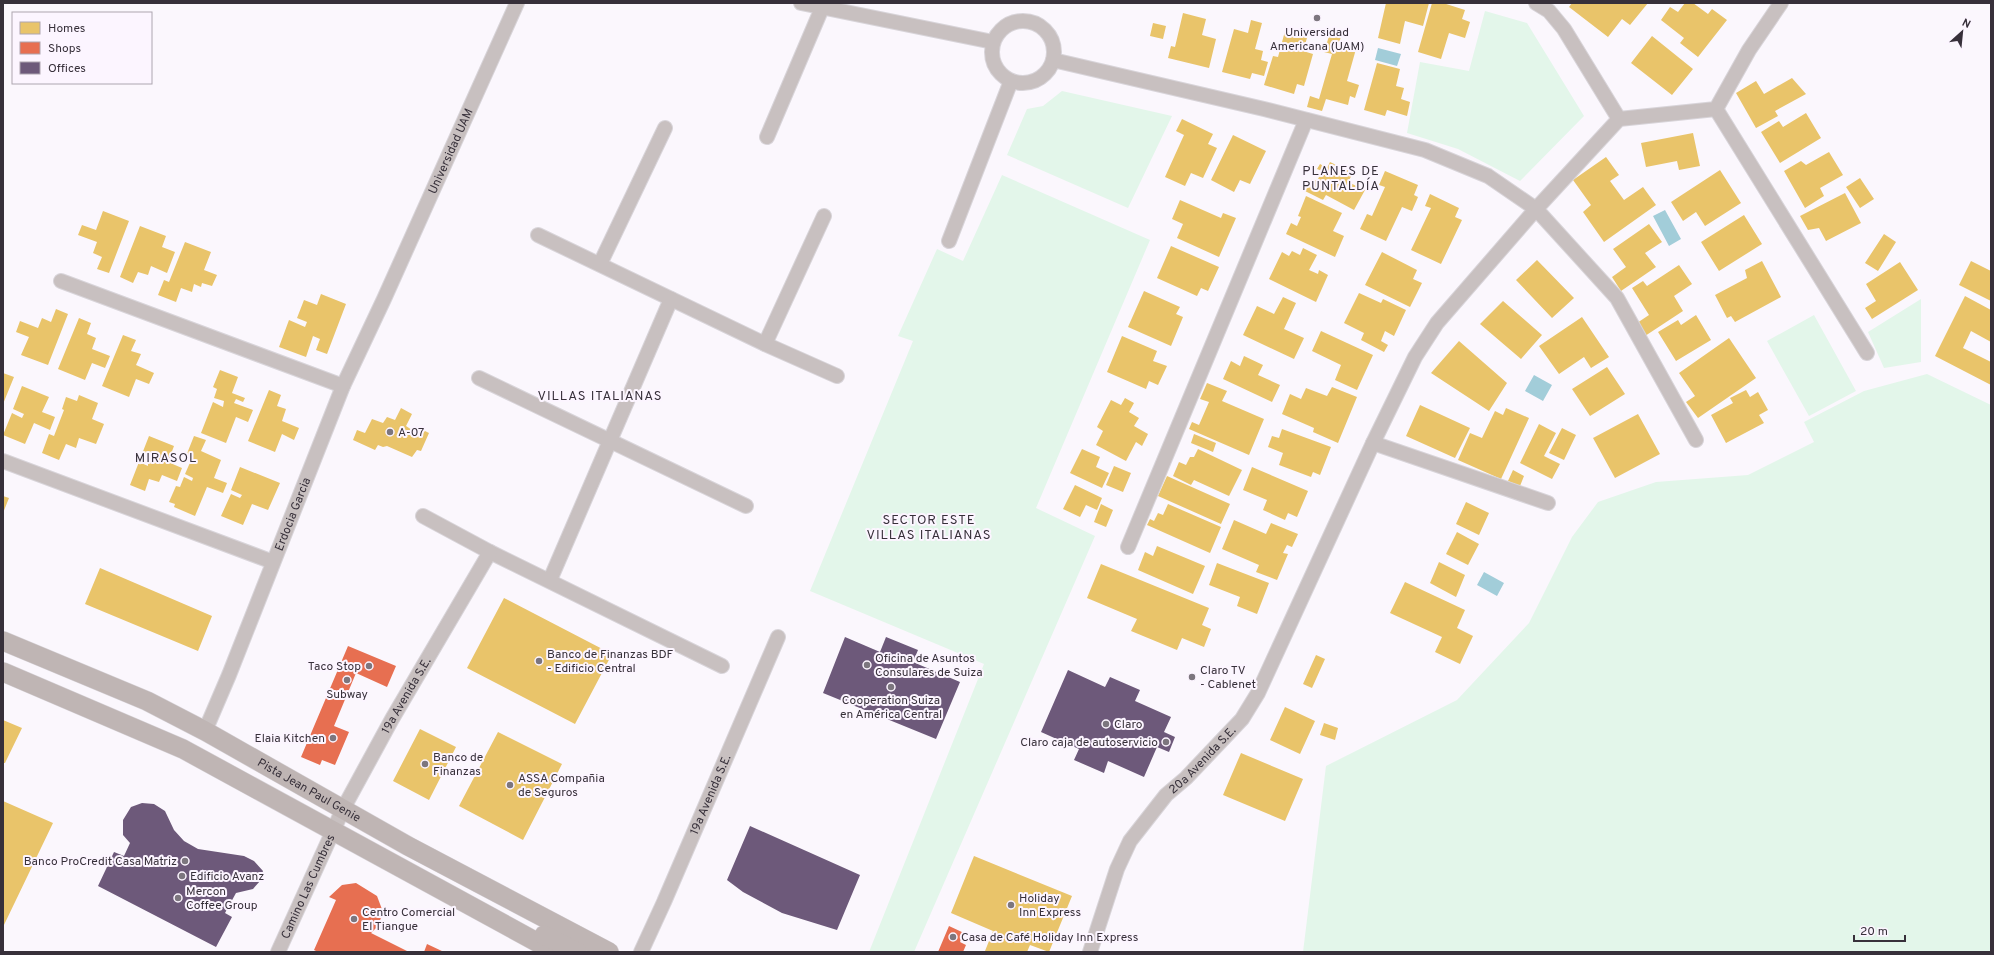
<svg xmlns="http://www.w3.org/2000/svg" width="1994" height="955" viewBox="0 0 1994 955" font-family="Overpass,sans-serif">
	<rect width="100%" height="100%" fill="#fbf7fd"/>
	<!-- green -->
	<path fill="#e3f6ea" d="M1485,11L1527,23L1584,116L1520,181L1458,149L1407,133L1420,62L1469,71Z
		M1062,91L1172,116L1128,208L1007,155L1027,109L1043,106Z
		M1002,175L1150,240L1036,508L1095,536L914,952H869L984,664L810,591L913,341L898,336L937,249L963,261Z
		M1921,299V362L1884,368L1868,332Z
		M1814,315L1856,391L1809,416L1767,341Z
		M1927,374L1991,405V952H1303L1326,766L1457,700L1529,623L1572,537L1598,502L1656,482L1748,475L1814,442L1804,422L1864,391Z"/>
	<!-- water -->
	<path fill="#a2cdd9" d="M1378,48L1401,54L1397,66L1375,60Z
		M1665,210L1681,239L1669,246L1653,216Z
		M1534,375L1552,385L1543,401L1525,391Z
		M1484,572L1504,583L1497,596L1477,585Z"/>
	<!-- homes -->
	<path fill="#e9c46a" d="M1386,3H1429L1423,26L1405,21L1400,44L1378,38Z
		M1432,3H1443L1465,10L1462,19L1470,22L1465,38L1449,33L1441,59L1418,52Z
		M1572,3H1648L1630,25L1622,19L1608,37L1569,7Z
		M1685,3H1693L1708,14L1712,9L1727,20L1698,57L1680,43L1684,38L1661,20L1670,7L1678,12Z
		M1183,13L1206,19L1202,35L1216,39L1209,68L1168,58L1171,46L1175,47Z
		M1251,20L1262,23L1255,49L1263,51L1261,60L1268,62L1264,76L1252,73L1250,79L1222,72L1234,29L1248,33Z
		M1153,23L1166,26L1163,39L1150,36Z
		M1285,31L1307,38L1303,51L1313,54L1304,86L1297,84L1294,94L1264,85L1273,56L1278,57Z
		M1330,33L1341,36L1339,44L1356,49L1347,81L1359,85L1355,98L1350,96L1348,105L1326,99L1322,111L1307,107L1310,96L1319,99L1332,54L1324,52Z
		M1652,36L1693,69L1672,95L1631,63Z
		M1377,63L1400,69L1396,86L1404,88L1401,99L1410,102L1407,116L1387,110L1385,116L1364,110Z
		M1792,78L1806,94L1775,111L1778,116L1756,128L1736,93L1756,81L1764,94Z
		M1806,113L1821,138L1780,163L1761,132L1779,121L1783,127Z
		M1182,119L1213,134L1208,144L1217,148L1203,178L1191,173L1185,186L1165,177L1184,135L1176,131Z
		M1693,133L1700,166L1679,170L1677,161L1646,167L1641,143Z
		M1233,135L1266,151L1250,184L1240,180L1234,192L1211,180Z
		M1829,152L1843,175L1820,188L1824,196L1805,208L1784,171L1801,161L1806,165Z
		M1606,157L1619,175L1610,181L1624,200L1643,187L1656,205L1604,242L1583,212L1591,205L1573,180Z
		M1330,162L1353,173L1348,182L1365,190L1354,210L1326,195L1323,200L1305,191L1312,179L1317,181L1322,171L1317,169L1320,164L1327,168Z
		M1720,170L1741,203L1705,226L1696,212L1683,221L1671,202Z
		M1385,171L1418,185L1414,195L1418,197L1412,211L1402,207L1386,241L1360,229L1367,214L1372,216L1385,187L1379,185Z
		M1860,178L1874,199L1860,208L1846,187Z
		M1845,193L1861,223L1826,241L1819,228L1808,230L1800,216Z
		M1430,194L1459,208L1455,217L1462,220L1441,264L1411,250L1431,208L1425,206Z
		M1306,196L1342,213L1333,231L1344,236L1335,257L1286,234L1291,223L1297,226L1301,217L1298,216Z
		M1180,200L1221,218L1223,213L1236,218L1219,257L1177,238L1183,224L1172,219Z
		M103,211L129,221L109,273L97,269L102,257L93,253L97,242L78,235L82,225L96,230Z
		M1744,215L1762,244L1719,271L1701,242Z
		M1649,224L1662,242L1645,253L1656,267L1621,291L1612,277L1626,267L1613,249Z
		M140,226L166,236L162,247L175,252L167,273L151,266L148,275L138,272L133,283L120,277Z
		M1884,234L1896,242L1878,271L1865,263Z
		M185,242L211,252L204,270L217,275L212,286L202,283L201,287L194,284L192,292L181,288L176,302L158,295L164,280L169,282Z
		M1171,246L1219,267L1208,291L1201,288L1197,296L1157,278Z
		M1303,248L1317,255L1309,270L1318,274L1319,270L1328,275L1316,302L1269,279L1282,252L1289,256L1292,251L1300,255Z
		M1382,252L1417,270L1413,279L1422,283L1410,307L1365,285Z
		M1537,260L1574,298L1552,318L1516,280Z
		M1762,261L1781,297L1735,322L1731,316L1727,318L1715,295L1747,278L1745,270Z
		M1971,261L1991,271V301L1959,285Z
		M1900,262L1918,290L1872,319L1865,308L1876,301L1866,284Z
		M1679,265L1692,284L1674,296L1683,311L1645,336L1637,323L1649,315L1632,288L1643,281L1647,286Z
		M1144,291L1180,307L1176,314L1183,317L1171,346L1128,327Z
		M1359,293L1381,303L1383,299L1406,310L1394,336L1385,331L1381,341L1388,345L1384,352L1361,340L1364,333L1344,323Z
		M321,294L346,304L327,354L316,350L320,339L313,336L306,357L279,347L289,320L305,327L307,322L297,318L304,300L317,305Z
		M1965,296L1991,310V342L1971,331L1963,348L1991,362V385L1935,356Z
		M1283,297L1296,303L1284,329L1304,338L1294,359L1243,335L1257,306L1274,314Z
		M1503,301L1542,335L1521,359L1480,324Z
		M56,309L68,314L48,365L21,355L29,337L16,332L20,321L38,328L42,318L51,322Z
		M1696,315L1711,340L1676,361L1658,332L1678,320L1681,325Z
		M1582,317L1609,357L1591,368L1584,357L1559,374L1539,346Z
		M79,318L91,323L87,334L96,338L92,349L110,356L105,368L92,363L85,380L58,369Z
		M1321,331L1373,355L1357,390L1335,380L1341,365L1312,351Z
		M123,335L136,340L131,351L141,354L136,365L154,373L149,384L136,379L129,397L102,386Z
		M1122,336L1157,351L1153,361L1167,366L1158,385L1149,381L1146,389L1107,372Z
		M1729,338L1756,378L1698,418L1686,402L1695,396L1679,373Z
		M1459,341L1507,383L1489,411L1431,373Z
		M1244,356L1263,365L1258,375L1280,385L1272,402L1223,379L1231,361L1240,366Z
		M1607,367L1625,394L1590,416L1572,389Z
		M220,370L238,377L232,393L245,398L243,402L236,399L234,403L253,410L248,422L236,417L226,443L201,433L213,402L223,407L224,401L214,398L217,389L213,387Z
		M3,373L14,377L3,404Z
		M1207,383L1227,391L1222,401L1264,419L1249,455L1189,429L1192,422L1199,425L1209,402L1200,399Z
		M22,386L49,397L42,412L55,417L50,430L34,423L25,444L3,435L12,413L22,418L24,414L13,409Z
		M1332,387L1357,397L1338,443L1313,432L1314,428L1282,414L1290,394L1301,399L1306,388L1327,396Z
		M269,390L281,395L277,406L286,409L282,421L299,428L294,440L282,434L275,452L248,441Z
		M1746,390L1750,397L1758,392L1768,410L1759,415L1764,423L1726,443L1711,415L1733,403L1730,398Z
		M79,395L98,403L92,419L104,424L96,444L79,438L76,448L66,444L59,460L42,453L49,434L54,436L64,410L62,409L66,397L77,401Z
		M1125,398L1134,403L1129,412L1139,418L1134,426L1148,434L1142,446L1136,442L1126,461L1096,445L1103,431L1097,427L1111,400L1121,405Z
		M1420,405L1470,428L1455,458L1406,436Z
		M401,408L412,414L406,426L418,434L425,431L429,433L421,451L417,450L412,457L387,446L383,447L378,445L375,450L353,440L357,430L365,433L372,419L383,423L387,417L395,420Z
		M1506,408L1529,418L1501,479L1458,460L1470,433L1482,438L1495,411L1503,415Z
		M1638,414L1660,454L1615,478L1593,438Z
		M1539,424L1556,433L1544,456L1560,464L1552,479L1520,463Z
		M1562,428L1576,435L1564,460L1549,453Z
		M1282,429L1331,447L1320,475L1313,472L1311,477L1279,465L1283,453L1268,447L1272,436L1279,438Z
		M1194,434L1216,443L1213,452L1191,443Z
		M149,436L174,446L168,462L182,468L177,481L162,475L159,482L149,479L145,491L130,485L139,462L148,466V463L140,459Z
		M194,436L206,440L201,451L221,460L214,478L227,483L223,493L207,487L195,516L174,507L175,504L169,502L176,486L180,487L184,477L192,481L193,478L185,474L192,458L186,456Z
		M1082,449L1100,457L1096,467L1109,473L1102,488L1070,473Z
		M1198,449L1242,470L1229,496L1194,480L1191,485L1173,476L1179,462L1186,465L1190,457H1194Z
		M1114,466L1131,473L1123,492L1106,485Z
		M240,467L280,483L268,510L252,504L243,525L221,516L231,494L240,498L242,495L231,490Z
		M1252,467L1308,491L1297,517L1288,513L1285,520L1263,510L1267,500L1243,490Z
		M1513,470L1524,476L1520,486L1508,481Z
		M1167,476L1230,504L1221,524L1158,496Z
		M1075,485L1102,498L1097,510L1086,505L1080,517L1063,509Z
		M3,496L9,498L3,513Z
		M1466,502L1489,513L1479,535L1456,524Z
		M1101,504L1113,510L1106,527L1094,522Z
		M1168,504L1221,527L1210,553L1147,525L1150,519L1154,521L1158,513L1163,515Z
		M1234,520L1266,534L1271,523L1298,534L1292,547L1287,545L1283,553L1288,554L1277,580L1256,572L1259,565L1222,549Z
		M1457,532L1479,544L1468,565L1446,554Z
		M1157,546L1205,566L1193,594L1138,570L1145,552L1153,556Z
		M1439,562L1465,575L1456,597L1430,583Z
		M1217,563L1269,583L1257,614L1237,606L1240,597L1209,585Z
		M1101,564L1209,608L1202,625L1211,629L1204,647L1182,638L1177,650L1131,631L1137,619L1087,598Z
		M100,568L212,616L198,651L85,604Z
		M1405,582L1465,610L1457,628L1473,636L1460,664L1435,652L1442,637L1390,613Z
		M504,598L612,654L575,724L467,668Z
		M1316,655L1325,659L1312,688L1303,684Z
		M1285,707L1315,721L1300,754L1270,740Z
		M3,720L22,728L5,763H3Z
		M1324,723L1338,728L1335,740L1320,735Z
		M420,729L456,747L429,800L393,781Z
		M498,732L562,764L523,840L459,806Z
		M1241,753L1303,779L1285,821L1223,795Z
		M3,801L53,823L3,927Z
		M974,856L1072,896L1049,952L1030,945L1027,952H986L985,951L993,931L951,913Z"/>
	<!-- shops -->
	<path fill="#e76f51" d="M348,646L396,666L387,687L356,673L334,726L349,732L335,765L322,760L320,765L301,757Z
		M356,883L377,896L383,912L378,926L371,933L409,952H318L314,950L336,900L329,897L342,885Z
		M949,926L964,933L960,942L966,945L963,952H938Z
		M427,944L444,952H424Z"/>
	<!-- offices -->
	<path fill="#6d597a" d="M845,637L880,652L886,637L918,650L913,662L960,682L936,739L823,693Z
		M1068,670L1105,687L1110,677L1140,690L1135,701L1171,717L1164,732L1175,737L1169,752L1157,747L1144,777L1108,761L1104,773L1074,760L1079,749L1041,732Z
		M142,803L154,804L165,811L174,830L184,841L198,849L244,856L254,861L263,871L260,881L253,889L236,893L225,913L232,917L216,947L98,886L114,852L124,856L130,843L123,835V820L131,807Z
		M750,826L860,875L837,930L782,913L743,892L727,880Z"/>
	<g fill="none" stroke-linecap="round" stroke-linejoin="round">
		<defs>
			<g id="minor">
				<path d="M801,3L993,42"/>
				<path d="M1536,3L1549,11L1564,29L1619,119"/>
				<circle cx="1023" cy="52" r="31"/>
				<path d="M1053,60L1264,109L1425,150L1488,176L1536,209L1617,298L1696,440"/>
				<path d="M1716,109L1867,353"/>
				<path d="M767,137L822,8"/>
				<path d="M538,235L765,344L837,376"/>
				<path d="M949,241L1011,81"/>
				<path d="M600,264L665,128"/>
				<path d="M61,281L343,386"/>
				<path d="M765,344L824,216"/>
				<path d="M479,378L746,506"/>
				<path d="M1373,443L1548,503"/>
				<path d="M3,461L273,562"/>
				<path d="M423,516L490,552L722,666"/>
				<path d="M1128,547L1306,120"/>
				<path d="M550,580L671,299"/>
				<path id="s1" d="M205,731L229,675L343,386L384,299L517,3"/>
				<path id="s2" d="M278,952L343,809L392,719L490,552"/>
				<path id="s3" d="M641,952L664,902L778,637"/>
				<path id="s4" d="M1090,952L1117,869L1130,841L1166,795L1186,778L1242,719L1258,693L1373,443L1415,357L1437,323L1536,209L1619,119L1716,109L1749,50L1781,3"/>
			</g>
			<g id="secondary">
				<path id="s5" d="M3,641L147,701L205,731L408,846L609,952"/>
				<path d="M3,672L183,749L555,952"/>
				<path d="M544,935L577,952"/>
			</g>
		</defs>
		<!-- minor casing -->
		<use href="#minor" stroke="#d8d4d9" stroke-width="16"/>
		<!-- secondary casing -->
		<use href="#secondary" stroke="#d8d4d9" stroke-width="20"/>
		<!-- minor -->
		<use href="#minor" stroke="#c8c0c0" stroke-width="14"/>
		<!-- secondary -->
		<use href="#secondary" stroke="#bfb5b4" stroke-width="19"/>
	</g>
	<!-- markers -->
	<g fill="#7c767e" stroke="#fcf5ff" stroke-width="1.5">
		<circle cx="1317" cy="18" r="4"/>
		<circle cx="390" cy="432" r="4"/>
		<circle cx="539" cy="661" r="4"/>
		<circle cx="867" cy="665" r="4"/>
		<circle cx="369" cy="666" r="4"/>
		<circle cx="1192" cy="677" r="4"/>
		<circle cx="347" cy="680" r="4"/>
		<circle cx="891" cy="687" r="4"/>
		<circle cx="1106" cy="724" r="4"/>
		<circle cx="333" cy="738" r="4"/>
		<circle cx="1166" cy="742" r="4"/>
		<circle cx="425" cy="764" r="4"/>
		<circle cx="510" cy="785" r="4"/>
		<circle cx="185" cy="861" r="4"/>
		<circle cx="182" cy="876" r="4"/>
		<circle cx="178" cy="898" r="4"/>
		<circle cx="1011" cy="905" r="4"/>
		<circle cx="354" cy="919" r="4"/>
		<circle cx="953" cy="937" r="4"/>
	</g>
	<g text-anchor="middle" stroke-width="4" stroke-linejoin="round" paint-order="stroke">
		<!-- poi labels -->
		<g font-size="12" fill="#37303a" stroke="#fcf5ff" text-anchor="start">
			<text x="1317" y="36" text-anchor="middle">Universidad<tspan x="1317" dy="14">Americana (UAM)</tspan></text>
			<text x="398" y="436">A-07</text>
			<text x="547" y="658">Banco de Finanzas BDF<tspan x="547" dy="14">- Edificio Central</tspan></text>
			<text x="875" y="662">Oficina de Asuntos<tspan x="875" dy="14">Consulares de Suiza</tspan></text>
			<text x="361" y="670" text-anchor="end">Taco Stop</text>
			<text x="1200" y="674">Claro TV<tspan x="1200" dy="14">- Cablenet</tspan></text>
			<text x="347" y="698" text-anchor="middle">Subway</text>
			<text x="891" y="704" text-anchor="middle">Cooperation Suiza<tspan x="891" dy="14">en América Central</tspan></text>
			<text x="1114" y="728">Claro</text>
			<text x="325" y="742" text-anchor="end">Elaia Kitchen</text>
			<text x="1158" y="746" text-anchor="end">Claro caja de autoservicio</text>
			<text x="433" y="761">Banco de<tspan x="433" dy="14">Finanzas</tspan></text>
			<text x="518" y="782">ASSA Compañia<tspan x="518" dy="14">de Seguros</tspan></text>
			<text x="177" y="865" text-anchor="end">Banco ProCredit Casa Matriz</text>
			<text x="190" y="880">Edificio Avanz</text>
			<text x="186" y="895">Mercon<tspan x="186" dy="14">Coffee Group</tspan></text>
			<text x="1019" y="902">Holiday<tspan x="1019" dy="14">Inn Express</tspan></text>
			<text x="362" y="916">Centro Comercial<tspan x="362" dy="14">El Tiangue</tspan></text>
			<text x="961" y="941">Casa de Café Holiday Inn Express</text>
		</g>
		<!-- street labels -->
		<g font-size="12" fill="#37303a" stroke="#fcf5ff">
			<text dy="4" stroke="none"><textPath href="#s1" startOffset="630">Universidad UAM</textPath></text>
			<text dy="4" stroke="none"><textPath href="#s1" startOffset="234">Erdocia Garcia</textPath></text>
			<text dy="4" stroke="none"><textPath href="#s2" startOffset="287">19a Avenida S.E.</textPath></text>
			<text dy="4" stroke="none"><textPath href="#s4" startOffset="227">20a Avenida S.E.</textPath></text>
			<text dy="4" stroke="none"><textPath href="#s5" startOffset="341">Pista Jean Paul Genie</textPath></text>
			<text dy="4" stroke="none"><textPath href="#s3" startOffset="172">19a Avenida S.E.</textPath></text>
			<text dy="4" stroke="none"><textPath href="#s2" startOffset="72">Camino Las Cumbres</textPath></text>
		</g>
		<!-- neighbourhood labels -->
		<g font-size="13" letter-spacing="1" fill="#37303a" stroke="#fcf5ff">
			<text x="1341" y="175">PLANES DE<tspan x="1341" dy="15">PUNTALDÍA</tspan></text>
			<text x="600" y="400">VILLAS ITALIANAS</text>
			<text x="166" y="462">MIRASOL</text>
			<text x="929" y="524">SECTOR ESTE<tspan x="929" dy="15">VILLAS ITALIANAS</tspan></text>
		</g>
	</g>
	<!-- border -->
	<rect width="1994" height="955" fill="none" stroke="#37303a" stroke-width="8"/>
	<!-- legend -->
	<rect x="12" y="12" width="140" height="72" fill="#fcf5ff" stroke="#ada6b0"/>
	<rect x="20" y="22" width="20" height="12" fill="#e9c46a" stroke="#ada6b0"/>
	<text x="48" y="32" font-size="12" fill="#37303a">Homes</text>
	<rect x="20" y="42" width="20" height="12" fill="#e76f51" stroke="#ada6b0"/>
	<text x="48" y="52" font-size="12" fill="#37303a">Shops</text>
	<rect x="20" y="62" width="20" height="12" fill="#6d597a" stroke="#ada6b0"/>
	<text x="48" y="72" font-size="12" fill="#37303a">Offices</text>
	<!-- north arrow -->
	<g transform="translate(1962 32) rotate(27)" stroke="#fcf5ff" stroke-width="3" paint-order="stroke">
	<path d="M0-3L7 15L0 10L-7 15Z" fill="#37303a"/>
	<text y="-6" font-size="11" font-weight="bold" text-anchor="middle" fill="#37303a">N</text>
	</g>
	<!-- scale -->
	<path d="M1854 935v6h51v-6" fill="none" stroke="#37303a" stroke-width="2"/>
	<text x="1860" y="935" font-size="12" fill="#37303a" stroke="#fcf5ff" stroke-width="3" paint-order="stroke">20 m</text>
</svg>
